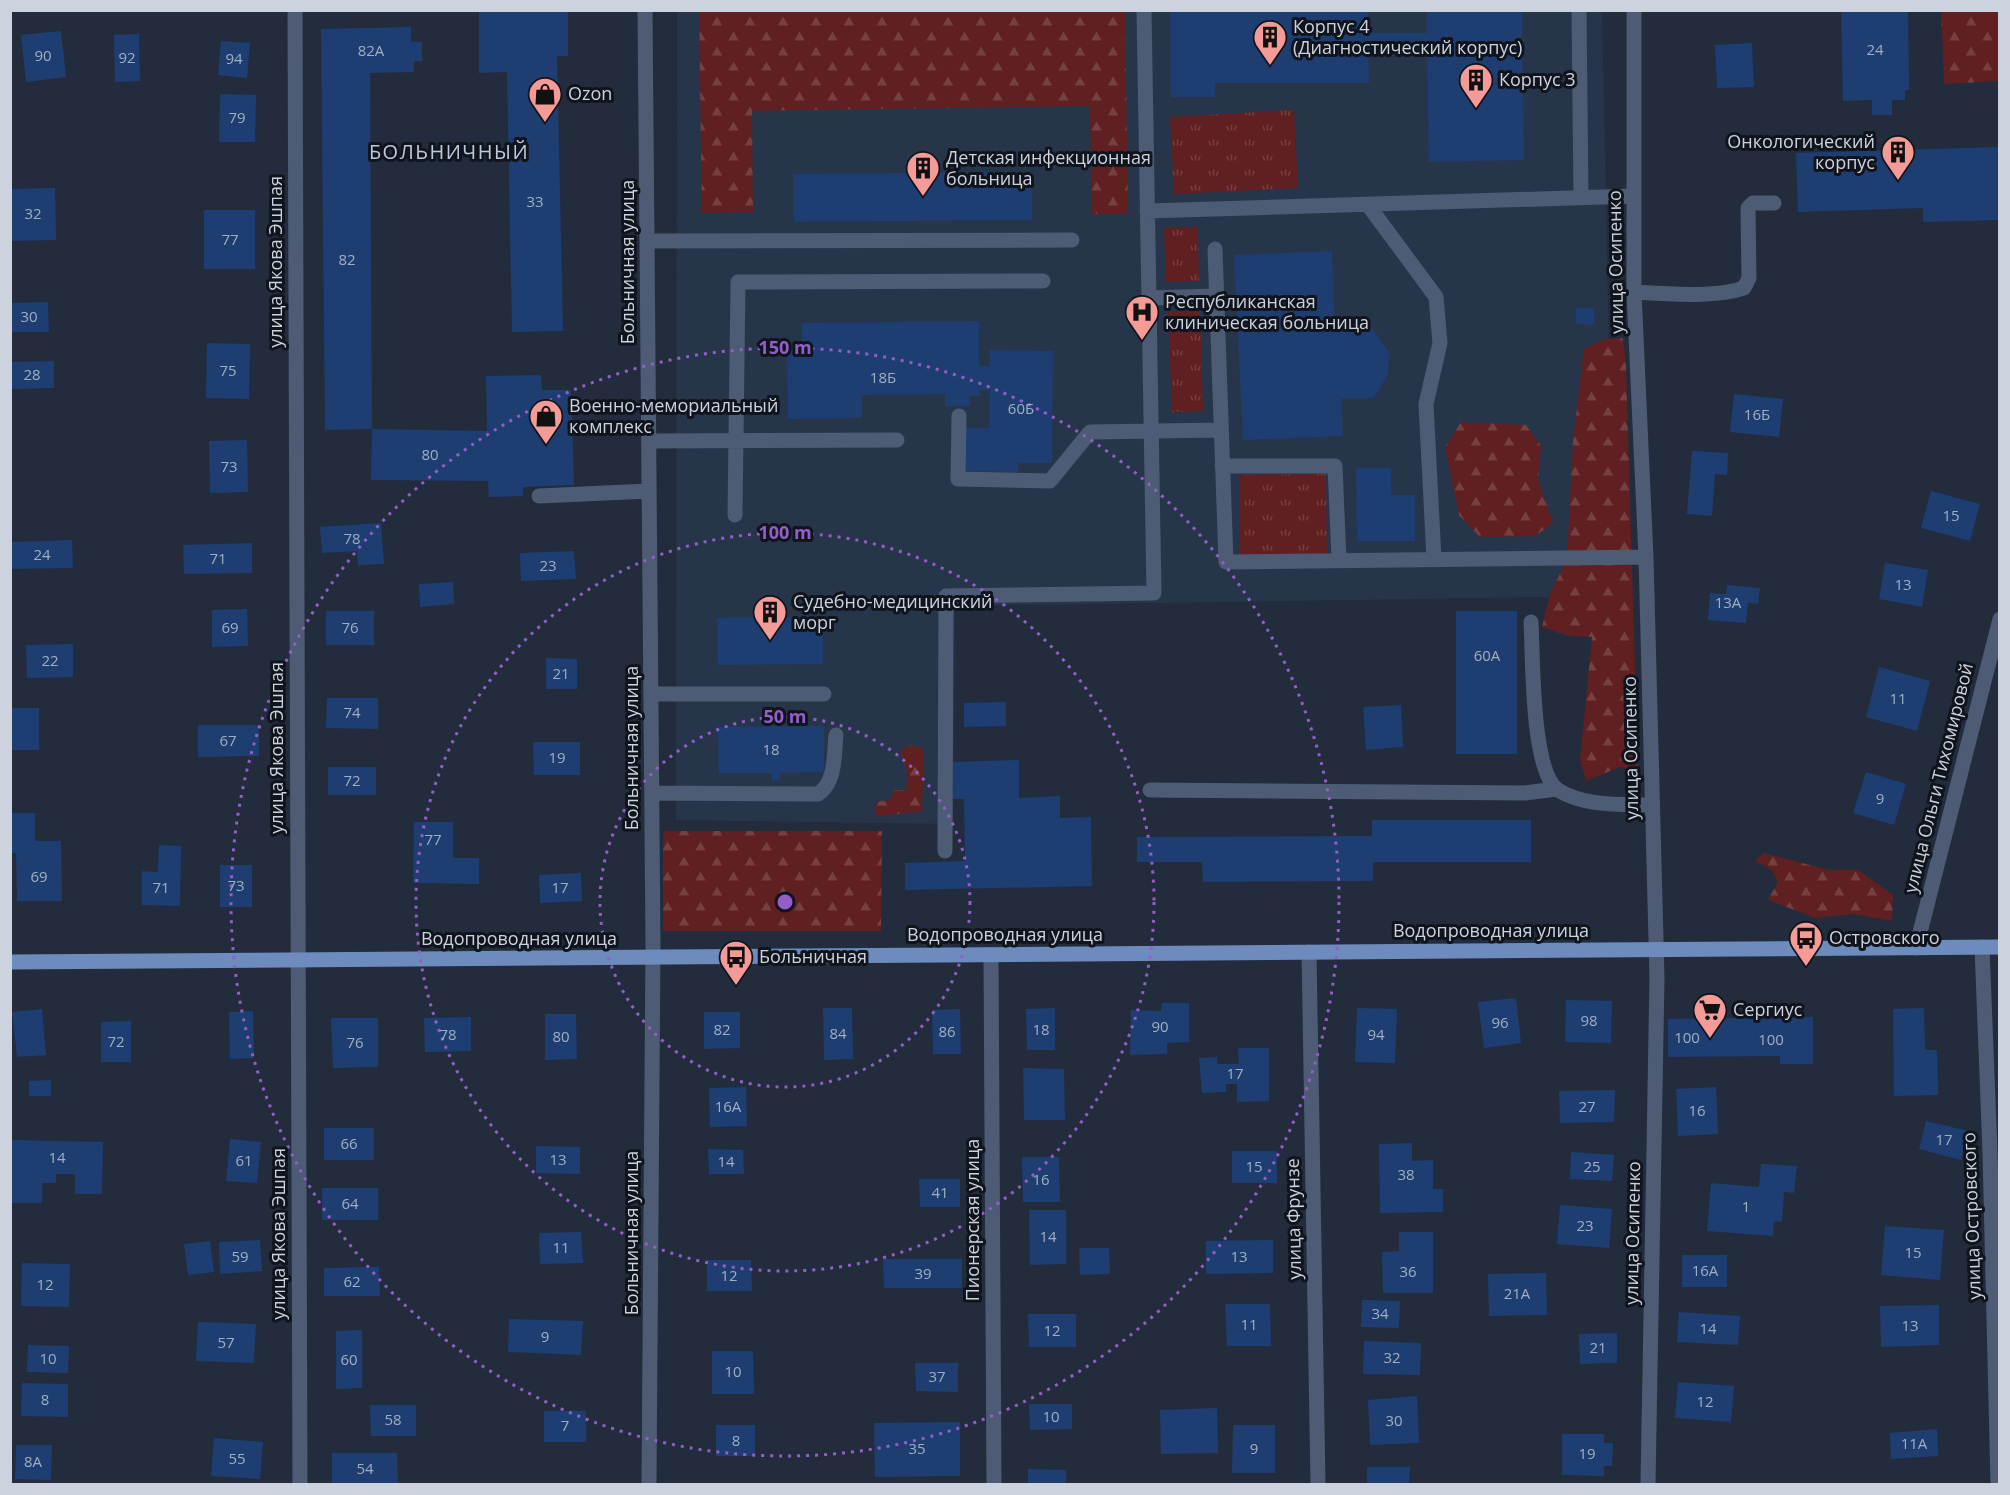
<svg xmlns="http://www.w3.org/2000/svg" width="2010" height="1495" viewBox="0 0 2010 1495" font-family="'Open Sans',sans-serif">
	<defs>
		<pattern id="grass-tufts" width="24" height="20" patternUnits="userSpaceOnUse" patternTransform="scale(1.5)"><rect width="24" height="20" fill="#601f20"/><path d="M3 7l-1-3M5 7V3M7 7l1-3M15 17l-1-3M17 17v-4M19 17l1-3" fill="none" stroke="#763f40"/></pattern>
		<pattern id="forest-firs" width="22" height="20" patternUnits="userSpaceOnUse" patternTransform="scale(1.5)"><rect width="22" height="20" fill="#601f20"/><path d="M5 1l3.5 6h-7zM16 11l3.5 6h-7z" fill="#763f40"/></pattern>
	</defs>
	<rect width="100%" height="100%" fill="#222c3d"/>
	<!-- built -->
	<path fill="#27354b" d="M677,11H1602L1614,596L955,606L953,824L676,820Z"/>
	<!-- grass -->
	<path fill="url(#grass-tufts)" d="M1294,110L1298,188L1174,194L1170,117Z
		M1198,227L1199,281L1166,282L1164,228Z
		M1200,311L1203,411L1172,412L1168,312Z
		M1326,474L1327,561L1239,562V475Z"/>
	<!-- forest -->
	<path fill="url(#forest-firs)" d="M699,11H1125L1128,214H1092L1090,106L752,111L753,212L702,213Z
		M1941,11H1999V81L1944,84Z
		M1623,338L1626,365L1638,770L1620,767L1586,781L1580,760L1592,637L1569,636L1542,627L1550,594L1567,559L1573,441L1584,349L1605,339Z
		M1461,422L1526,425L1541,446L1538,479L1553,523L1535,536L1480,537L1459,515L1445,448Z
		M911,745L924,749L922,812L875,816L876,802L890,800L894,790H906L908,774L900,751Z
		M663,831H882L881,931H663Z
		M1764,853L1829,870H1858L1893,895L1892,921L1853,914L1815,918L1768,900L1778,882L1772,870L1755,861Z"/>
	<!-- building -->
	<path fill="#1e3e71" d="M1170,10H1368V33H1427V10H1522L1524,160L1429,162L1427,50H1368L1369,83H1215V97H1171Z
		M1841,10H1908L1909,90H1905V100H1892V115H1872V100L1843,101Z
		M479,12H568V56H557L563,331L512,332L507,72L479,73Z
		M411,27V42H422V61H414V72L370,73L372,429L325,430L321,29Z
		M61,31L66,77L26,82L21,35Z
		M139,34L140,81L115,82L114,35Z
		M221,41L250,43L247,78L218,75Z
		M1752,43L1754,87L1717,88L1715,45Z
		M220,94L256,95L255,142H219Z
		M2000,147V220L1923,222V208L1798,212L1796,153Z
		M1032,172V220L794,222L793,174Z
		M55,188L56,240L10,241V189Z
		M204,210H255V269H204Z
		M1332,251L1335,330L1372,328L1389,352L1388,374L1374,398L1341,399L1343,436L1243,440L1234,255Z
		M48,302L49,332H10V303Z
		M1576,308H1594V325L1576,324Z
		M979,321V366H990V350L1053,351L1052,463H1018V472L961,471L962,428H989L990,390H979L980,396H970V406H945V394L862,395V418L788,419L787,348H802V323Z
		M207,343L250,344L249,399L206,398Z
		M54,361V388L10,389V362Z
		M541,375L542,390H571L574,485L523,487V496L489,497L488,481L371,480L372,429L487,431L486,376Z
		M1734,394L1783,399L1779,437L1730,432Z
		M247,440L248,492L210,493L209,441Z
		M1692,451L1728,453L1727,475L1715,474L1712,516L1687,514Z
		M1356,468H1391V495H1415V541H1357Z
		M1931,491L1980,504L1970,541L1921,528Z
		M381,523L384,564L358,565L357,551L322,553L320,527Z
		M72,540L73,568L12,569L11,542Z
		M252,543V573L184,574L183,545Z
		M574,551L576,579L521,581L520,553Z
		M1885,563L1928,570L1922,607L1879,599Z
		M453,582L454,604L420,607L419,584Z
		M1727,585L1760,588L1758,604L1748,603L1746,623L1708,620L1710,593L1726,594Z
		M247,609L248,646L212,647V610Z
		M326,611H374V645H326Z
		M1456,611H1517V754H1456Z
		M823,617V664L718,665L717,618Z
		M73,644V677L27,678L26,645Z
		M546,658L577,659V689H546Z
		M1879,667L1930,681L1917,731L1866,717Z
		M327,698H378V729L326,728Z
		M1006,702V726L964,727V703Z
		M1401,705L1403,747L1366,750L1363,707Z
		M10,708H39V750H10Z
		M198,725H259V756L198,757Z
		M824,726V772L780,773V780L772,781V773H719L718,727Z
		M533,742H580V775H534Z
		M1019,760V798L1060,796V818L1091,817L1092,886L905,890V863L965,861L964,799H953L952,762Z
		M328,767H376V795H328Z
		M1866,772L1906,784L1894,825L1853,813Z
		M10,813H35V841H61L62,901H17L16,853H10Z
		M1372,820H1531V862H1373V881L1203,882L1202,862H1137V837L1372,836Z
		M414,822H453V858H479V884L413,883Z
		M159,845L181,846L180,906L142,905V871L158,872Z
		M220,865H252V907H220Z
		M581,873L582,901L540,903L539,875Z
		M1516,998L1521,1043L1484,1048L1478,1002Z
		M1566,1000L1612,1001L1611,1043L1565,1042Z
		M1162,1003H1189V1042L1167,1043V1054L1130,1055L1131,1010L1161,1011Z
		M823,1008H852L853,1059L824,1060Z
		M1055,1008V1050H1027L1026,1009Z
		M1357,1008L1397,1009L1395,1063L1355,1062Z
		M1924,1008L1925,1050H1937L1938,1095L1894,1096L1893,1009Z
		M42,1009L46,1055L17,1057L12,1012Z
		M960,1009L961,1054H933L932,1010Z
		M253,1011L254,1058L230,1059L229,1012Z
		M704,1012H740V1048L704,1049Z
		M545,1014H576L577,1059L545,1060Z
		M471,1017V1051L425,1052L424,1018Z
		M1813,1017V1064H1780V1056L1668,1057V1019Z
		M331,1018H378V1067L333,1068Z
		M131,1021V1062H101V1022Z
		M1238,1048H1269V1101L1237,1102V1084H1226V1092L1202,1093L1199,1058L1217,1057V1064H1239Z
		M1023,1068L1064,1069L1065,1120H1024Z
		M51,1080V1096H29V1081Z
		M746,1087L747,1126L710,1127L709,1088Z
		M1716,1087L1718,1134L1678,1136L1676,1089Z
		M1615,1090L1614,1122L1560,1123L1559,1091Z
		M1926,1121L1968,1131L1961,1160L1919,1149Z
		M324,1128H374V1160H324Z
		M230,1139L261,1142L257,1183L226,1181Z
		M12,1140L103,1142L102,1194H75V1174H56V1183H42V1203H11Z
		M1412,1143V1161L1433,1160V1189H1443V1212L1380,1213L1379,1144Z
		M536,1146L580,1147V1174L536,1173Z
		M708,1149L743,1150L744,1174H709Z
		M1232,1151H1277V1183H1232Z
		M1571,1152L1614,1155L1612,1181L1570,1179Z
		M1022,1157H1059L1060,1202H1023Z
		M1761,1164L1797,1166L1794,1193L1784,1192L1782,1222L1774,1221L1773,1236L1707,1231L1711,1183L1759,1187Z
		M919,1179H960V1207H920Z
		M322,1188H378V1220H322Z
		M1560,1205L1612,1209L1609,1248L1557,1244Z
		M1029,1210H1066V1264L1030,1265Z
		M1885,1226L1944,1230L1940,1280L1881,1275Z
		M581,1232L583,1263L540,1264L539,1233Z
		M1399,1232H1433V1293H1383L1382,1252L1399,1251Z
		M260,1240L262,1271L220,1274L219,1242Z
		M1273,1240V1273L1206,1274V1241Z
		M210,1241L214,1272L188,1275L184,1244Z
		M1079,1248H1109L1110,1274L1080,1275Z
		M1682,1255H1727V1287H1682Z
		M883,1259H962V1288H884Z
		M707,1260H751L752,1291H707Z
		M22,1263L70,1264L69,1307L21,1306Z
		M379,1267L380,1296H324V1268Z
		M1546,1273L1547,1315L1489,1316L1488,1274Z
		M1362,1300L1400,1301L1399,1328L1361,1327Z
		M1225,1304H1270L1271,1346H1227Z
		M1939,1305V1345L1881,1347L1880,1306Z
		M1679,1312L1740,1316L1738,1345L1677,1342Z
		M1028,1314H1076V1347H1029Z
		M509,1319L583,1321L581,1355L508,1352Z
		M198,1322L256,1324L254,1363L196,1361Z
		M362,1330V1388L336,1389V1331Z
		M1617,1333V1363L1580,1364L1579,1334Z
		M1364,1341L1421,1343L1420,1375L1363,1374Z
		M28,1345L69,1346L68,1373L27,1372Z
		M712,1351H753L754,1394H712Z
		M915,1363H958V1392L916,1391Z
		M1678,1382L1734,1386L1731,1422L1675,1418Z
		M22,1383L68,1384V1417L21,1416Z
		M1417,1396L1419,1443L1370,1445L1368,1400Z
		M1029,1404H1072V1429L1030,1430Z
		M370,1405H416V1436H371Z
		M1217,1408L1218,1453L1161,1454L1160,1410Z
		M544,1411H586V1442H544Z
		M960,1422V1476L875,1477L874,1423Z
		M716,1425H755V1456H716Z
		M1233,1425H1275V1473H1232Z
		M1937,1429L1938,1456L1891,1459L1890,1433Z
		M1562,1434H1604V1443H1613L1612,1466H1604V1476L1562,1475Z
		M214,1438L263,1442L260,1479L211,1476Z
		M16,1445H52L51,1480L15,1479Z
		M332,1453H397L398,1484H332Z
		M1367,1467H1410L1409,1484H1367Z
		M1028,1469L1066,1470V1484H1028Z"/>
	<g fill="none" stroke-linecap="round" stroke-linejoin="round">
		<!-- minor -->
		<path stroke="#4d5c74" stroke-width="15" d="M295,10L300,1484
			M645,10L653,944L649,1484
			M1579,10L1581,198
			M1634,10V292L1646,557L1657,978L1648,1484
			M1368,205L1436,297L1440,343L1426,404L1434,559
			M1147,211L1634,196
			M647,241L1072,240
			M1215,249L1226,562L1646,557
			M1634,292C1665,294 1715,298 1744,288L1749,278L1748,208L1753,203H1774
			M1149,298L1216,296
			M959,416L958,479L1050,481L1090,432L1221,430
			M649,441L897,440
			M1222,466H1335L1339,560
			M539,496L649,491
			M735,515L738,282L1043,281
			M1531,622C1533,655 1531,772 1558,790C1585,807 1622,804 1652,805
			M651,694H824
			M1150,790L1525,793L1556,789
			M652,793L818,794C836,783 834,754 836,735
			M945,851L946,596L1154,593L1144,10
			M1982,947L1990,1152L1998,1484
			M1916,948L2000,619
			M1309,952L1318,1484
			M991,955L994,1484"/>
		<!-- major -->
		<path stroke="#6d8bbc" stroke-width="15" d="M10,962L2000,947"/>
	</g>
	<!-- distance rings -->
	<g fill="none" stroke="#935ec8" stroke-width="3" stroke-dasharray="3 6">
		<circle cx="785" cy="902" r="185"/>
		<circle cx="785" cy="902" r="369"/>
		<circle cx="785" cy="902" r="554"/>
	</g>
	<!-- icons -->
	<defs>
		<symbol id="building-pin" viewBox="-11 -11 22 30"><path d="M0 17L-7.5 6A9.5 9.5 0 1 1 7.5 6Z" fill="#f59b97" stroke="#10141c"/><path d="M-4-6H4V6H1V3H-1V6H-4ZM-2.5-4.3h1.7v1.8h-1.7ZM.8-4.3h1.7v1.8H.8ZM-2.5-1h1.7V.8h-1.7ZM.8-1h1.7V.8H.8Z" fill="#111"/></symbol>
		<symbol id="shop-pin" viewBox="-11 -11 22 30"><path d="M0 17L-7.5 6A9.5 9.5 0 1 1 7.5 6Z" fill="#f59b97" stroke="#10141c"/><path d="M-5-2.5h2.3a2.7 3.5 0 0 1 5.4 0H5L5.5 6h-11ZM-1.5-2.5h3a1.5 2.3 0 0 0-3 0Z" fill="#111"/></symbol>
		<symbol id="hospital-pin" viewBox="-11 -11 22 30"><path d="M0 17L-7.5 6A9.5 9.5 0 1 1 7.5 6Z" fill="#f59b97" stroke="#10141c"/><path d="M-5-5h3v3.5h4V-5h3V5h-3V1.5h-4V5h-3Z" fill="#111"/></symbol>
		<symbol id="bus-pin" viewBox="-11 -11 22 30"><path d="M0 17L-7.5 6A9.5 9.5 0 1 1 7.5 6Z" fill="#f59b97" stroke="#10141c"/><path d="M-5-6H5V4H4V6H2V4H-2V6H-4V4H-5ZM-3.5-4V0h7V-4ZM-3.5 1.2v1.5H-2V1.2ZM2 1.2v1.5H3.5V1.2Z" fill="#111"/></symbol>
		<symbol id="supermarket-pin" viewBox="-11 -11 22 30"><path d="M0 17L-7.5 6A9.5 9.5 0 1 1 7.5 6Z" fill="#f59b97" stroke="#10141c"/><path d="M-6-5.5h2.5l.6 2H6L4.5 2H-2.5L-4.4-4H-6ZM-1.5 3.2a1.3 1.3 0 1 0 .1 0ZM3 3.2a1.3 1.3 0 1 0 .1 0Z" fill="#111"/></symbol>
	</defs>
	<g fill-rule="evenodd">
		<use href="#building-pin" x="1251" y="18" width="38" height="52"/>
		<use href="#building-pin" x="1457" y="61" width="38" height="52"/>
		<use href="#shop-pin" x="526" y="75" width="38" height="52"/>
		<use href="#building-pin" x="1879" y="133" width="38" height="52"/>
		<use href="#building-pin" x="904" y="149" width="38" height="52"/>
		<use href="#hospital-pin" x="1123" y="293" width="38" height="52"/>
		<use href="#shop-pin" x="527" y="397" width="38" height="52"/>
		<use href="#building-pin" x="751" y="593" width="38" height="52"/>
		<use href="#bus-pin" x="1787" y="919" width="38" height="52"/>
		<use href="#bus-pin" x="717" y="938" width="38" height="52"/>
		<use href="#supermarket-pin" x="1691" y="991" width="38" height="52"/>
	</g>
	<g text-anchor="middle" stroke-width="6" stroke-linejoin="round" paint-order="stroke">
		<!-- number labels -->
		<g font-size="15" fill="#a0aec3">
			<text x="1875" y="55">24</text>
			<text x="371" y="56">82А</text>
			<text x="43" y="61">90</text>
			<text x="127" y="63">92</text>
			<text x="234" y="64">94</text>
			<text x="237" y="123">79</text>
			<text x="535" y="207">33</text>
			<text x="33" y="219">32</text>
			<text x="230" y="245">77</text>
			<text x="347" y="265">82</text>
			<text x="29" y="322">30</text>
			<text x="228" y="376">75</text>
			<text x="32" y="380">28</text>
			<text x="883" y="383">18Б</text>
			<text x="1021" y="414">60Б</text>
			<text x="1757" y="420">16Б</text>
			<text x="430" y="460">80</text>
			<text x="229" y="472">73</text>
			<text x="1951" y="521">15</text>
			<text x="352" y="544">78</text>
			<text x="42" y="560">24</text>
			<text x="218" y="564">71</text>
			<text x="548" y="571">23</text>
			<text x="1903" y="590">13</text>
			<text x="1728" y="608">13А</text>
			<text x="230" y="633">69</text>
			<text x="350" y="633">76</text>
			<text x="1487" y="661">60А</text>
			<text x="50" y="666">22</text>
			<text x="561" y="679">21</text>
			<text x="1898" y="704">11</text>
			<text x="352" y="718">74</text>
			<text x="228" y="746">67</text>
			<text x="771" y="755">18</text>
			<text x="557" y="763">19</text>
			<text x="352" y="786">72</text>
			<text x="1880" y="804">9</text>
			<text x="433" y="845">77</text>
			<text x="39" y="882">69</text>
			<text x="236" y="891">73</text>
			<text x="161" y="893">71</text>
			<text x="560" y="893">17</text>
			<text x="1589" y="1026">98</text>
			<text x="1500" y="1028">96</text>
			<text x="1160" y="1032">90</text>
			<text x="722" y="1035">82</text>
			<text x="1041" y="1035">18</text>
			<text x="947" y="1037">86</text>
			<text x="838" y="1039">84</text>
			<text x="448" y="1040">78</text>
			<text x="1376" y="1040">94</text>
			<text x="561" y="1042">80</text>
			<text x="1687" y="1043">100</text>
			<text x="1771" y="1045">100</text>
			<text x="116" y="1047">72</text>
			<text x="355" y="1048">76</text>
			<text x="1235" y="1079">17</text>
			<text x="728" y="1112">16А</text>
			<text x="1587" y="1112">27</text>
			<text x="1697" y="1116">16</text>
			<text x="1944" y="1145">17</text>
			<text x="349" y="1149">66</text>
			<text x="57" y="1163">14</text>
			<text x="558" y="1165">13</text>
			<text x="244" y="1166">61</text>
			<text x="726" y="1167">14</text>
			<text x="1254" y="1172">15</text>
			<text x="1592" y="1172">25</text>
			<text x="1406" y="1180">38</text>
			<text x="1041" y="1185">16</text>
			<text x="940" y="1198">41</text>
			<text x="350" y="1209">64</text>
			<text x="1746" y="1212">1</text>
			<text x="1585" y="1231">23</text>
			<text x="1048" y="1242">14</text>
			<text x="561" y="1253">11</text>
			<text x="1913" y="1258">15</text>
			<text x="240" y="1262">59</text>
			<text x="1239" y="1262">13</text>
			<text x="1705" y="1276">16А</text>
			<text x="1408" y="1277">36</text>
			<text x="923" y="1279">39</text>
			<text x="729" y="1281">12</text>
			<text x="352" y="1287">62</text>
			<text x="45" y="1290">12</text>
			<text x="1517" y="1299">21А</text>
			<text x="1380" y="1319">34</text>
			<text x="1249" y="1330">11</text>
			<text x="1910" y="1331">13</text>
			<text x="1708" y="1334">14</text>
			<text x="1052" y="1336">12</text>
			<text x="545" y="1342">9</text>
			<text x="226" y="1348">57</text>
			<text x="1598" y="1353">21</text>
			<text x="1392" y="1363">32</text>
			<text x="48" y="1364">10</text>
			<text x="349" y="1365">60</text>
			<text x="733" y="1377">10</text>
			<text x="937" y="1382">37</text>
			<text x="45" y="1405">8</text>
			<text x="1705" y="1407">12</text>
			<text x="1051" y="1422">10</text>
			<text x="393" y="1425">58</text>
			<text x="1394" y="1426">30</text>
			<text x="565" y="1431">7</text>
			<text x="736" y="1446">8</text>
			<text x="1914" y="1449">11А</text>
			<text x="917" y="1454">35</text>
			<text x="1254" y="1454">9</text>
			<text x="1587" y="1459">19</text>
			<text x="237" y="1464">55</text>
			<text x="33" y="1467">8А</text>
			<text x="365" y="1474">54</text>
		</g>
		<!-- poi labels -->
		<g font-size="18" fill="#ccd3de" stroke="#10141c" text-anchor="start">
			<text x="1293" y="33">Корпус 4<tspan x="1293" dy="21">(Диагностический корпус)</tspan></text>
			<text x="1499" y="86">Корпус 3</text>
			<text x="568" y="100">Ozon</text>
			<text x="1875" y="148" text-anchor="end">Онкологический<tspan x="1875" dy="21">корпус</tspan></text>
			<text x="946" y="164">Детская инфекционная<tspan x="946" dy="21">больница</tspan></text>
			<text x="1165" y="308">Республиканская<tspan x="1165" dy="21">клиническая больница</tspan></text>
			<text x="569" y="412">Военно-мемориальный<tspan x="569" dy="21">комплекс</tspan></text>
			<text x="793" y="608">Судебно-медицинский<tspan x="793" dy="21">морг</tspan></text>
			<text x="1829" y="944">Островского</text>
			<text x="759" y="963">Больничная</text>
			<text x="1733" y="1016">Сергиус</text>
		</g>
		<!-- street labels -->
		<g font-size="18" fill="#ccd3de" stroke="#10141c">
			<text transform="translate(276 262) rotate(-90)" y="6">улица Якова Эшпая</text>
			<text transform="translate(628 262) rotate(-90)" y="6">Больничная улица</text>
			<text transform="translate(1616 262) rotate(-91)" y="6">улица Осипенко</text>
			<text transform="translate(277 748) rotate(-90)" y="6">улица Якова Эшпая</text>
			<text transform="translate(632 748) rotate(-90)" y="6">Больничная улица</text>
			<text transform="translate(1631 748) rotate(-91)" y="6">улица Осипенко</text>
			<text transform="translate(1939 778) rotate(-76)" y="6">улица Ольги Тихомировой</text>
			<text x="1491" y="937">Водопроводная улица</text>
			<text x="1005" y="941">Водопроводная улица</text>
			<text x="519" y="945">Водопроводная улица</text>
			<text transform="translate(1972 1216) rotate(-92)" y="6">улица Островского</text>
			<text transform="translate(1294 1219) rotate(-91)" y="6">улица Фрунзе</text>
			<text transform="translate(973 1220) rotate(-90)" y="6">Пионерская улица</text>
			<text transform="translate(632 1233) rotate(-90)" y="6">Больничная улица</text>
			<text transform="translate(1633 1233) rotate(-89)" y="6">улица Осипенко</text>
			<text transform="translate(279 1234) rotate(-90)" y="6">улица Якова Эшпая</text>
		</g>
		<!-- neighbourhood labels -->
		<g font-size="20" letter-spacing="1.5" fill="#bbc9df" stroke="#10141c">
			<text x="449" y="159">БОЛЬНИЧНЫЙ</text>
		</g>
	</g>
	<circle cx="785" cy="902" r="9" fill="#935ec8" stroke="#10141c" stroke-width="3"/>
	<g font-size="18" text-anchor="middle" font-weight="bold" fill="#935ec8" stroke="#10141c" stroke-width="6" stroke-linejoin="round" paint-order="stroke">
		<text x="785" y="354">150 m</text>
		<text x="785" y="539">100 m</text>
		<text x="785" y="723">50 m</text>
	</g>
	<!-- border -->
	<rect width="2010" height="1495" fill="none" stroke="#ccd3de" stroke-width="24"/>
</svg>
